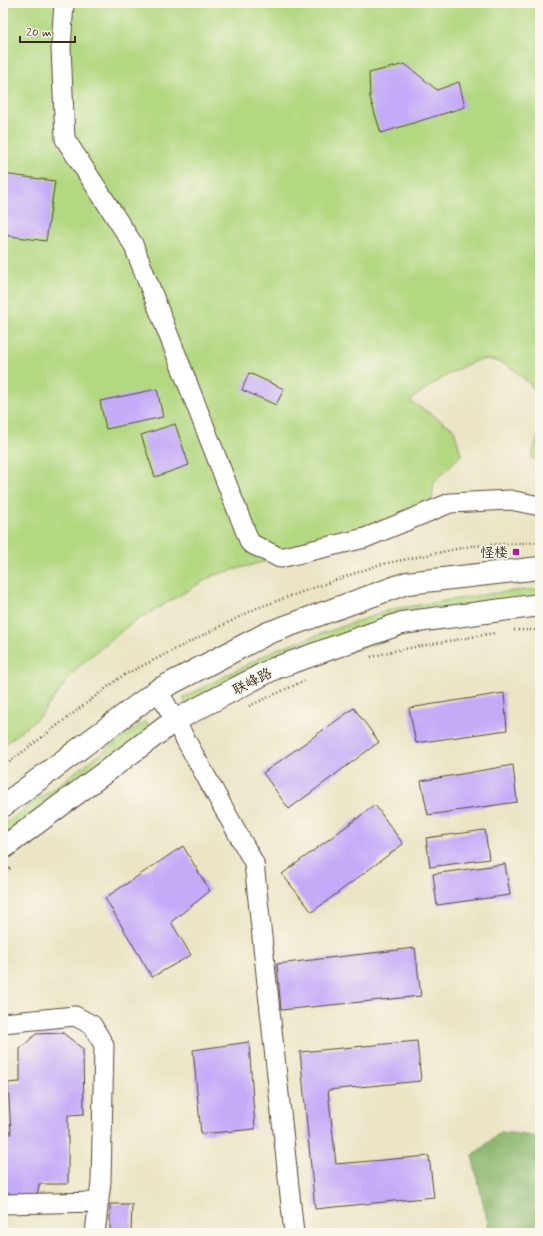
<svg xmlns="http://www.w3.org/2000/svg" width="543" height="1236" viewBox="0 0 543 1236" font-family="Mynerve,'LXGW WenKai TC',sans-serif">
	<rect width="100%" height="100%" fill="#fbf7ec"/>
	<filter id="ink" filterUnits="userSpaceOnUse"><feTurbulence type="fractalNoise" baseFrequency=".025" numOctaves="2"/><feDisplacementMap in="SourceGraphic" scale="8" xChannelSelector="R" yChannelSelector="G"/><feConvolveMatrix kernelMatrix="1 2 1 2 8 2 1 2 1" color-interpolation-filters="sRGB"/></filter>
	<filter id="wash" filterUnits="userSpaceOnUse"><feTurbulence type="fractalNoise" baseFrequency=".012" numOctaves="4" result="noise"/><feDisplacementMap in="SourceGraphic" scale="16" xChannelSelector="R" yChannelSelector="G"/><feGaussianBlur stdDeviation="0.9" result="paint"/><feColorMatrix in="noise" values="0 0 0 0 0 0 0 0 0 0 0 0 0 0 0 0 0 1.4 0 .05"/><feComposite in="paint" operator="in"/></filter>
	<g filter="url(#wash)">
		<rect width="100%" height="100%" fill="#ebe5c6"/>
		<!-- green -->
		<path fill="#b2d881" stroke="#768150" d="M3,3H540V398C531,381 502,356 481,360C462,364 425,388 410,401L454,429L461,455L434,482L430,516L407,528L368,525L343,541L214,575L129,625L78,667L40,716L3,746Z
			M540,431V461L531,458Z
			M540,589V598L505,600L188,706L183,698L277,649L393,609L503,592Z
			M145,721L151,729L3,836V825Z"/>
		<!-- forest -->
		<path fill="#8db86f" stroke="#647146" d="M501,1132L540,1137V1233H488V1223L472,1156Z"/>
		<g id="blocks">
			<!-- building -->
			<path fill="#c4abf8" d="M405,64L437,90L459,82L465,107L381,133L370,98L369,73Z
				M3,174L55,181L46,241L3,235Z
				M249,373L284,389L276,405L242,390Z
				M157,389L163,417L106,429L100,401Z
				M175,424L189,465L155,477L141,435Z
				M504,693L507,730L416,743L409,708Z
				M354,708L379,742L289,809L263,773Z
				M513,765L517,802L428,815L421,781Z
				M375,805L403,844L312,912L282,874Z
				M485,830L489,859L430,867L426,838Z
				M183,846L210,891L171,922L191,955L152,977L105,898Z
				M505,864L510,895L437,905L433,874Z
				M415,948L421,996L281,1010L277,964Z
				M63,1033L83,1049L84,1114L68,1115V1184H39L37,1197L3,1196V1134H11L8,1083L20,1082V1049L36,1034Z
				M417,1041L421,1081L328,1090L336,1164L429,1156L434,1197L315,1209L300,1052Z
				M249,1042L255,1129L201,1134L193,1050Z
				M110,1204H132L131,1233H110Z"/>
		</g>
	</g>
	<g filter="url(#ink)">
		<use href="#blocks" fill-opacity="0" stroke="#554637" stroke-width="1"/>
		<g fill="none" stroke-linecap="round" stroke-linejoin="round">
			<defs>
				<path id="minor" d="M64,3L61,47L65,139L133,244L250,543L280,558L365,538L450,503L510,500L540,506
					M158,690L254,863L294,1233
					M3,1023L75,1016L92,1025L104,1045L101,1182L95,1233
					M3,1204L99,1202"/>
				<path id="major" d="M3,806L158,690L268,633L407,583L540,568
					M3,848L174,721L273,669L402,623L540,605"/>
			</defs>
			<!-- minor casing -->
			<use href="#minor" stroke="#554637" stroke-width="21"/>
			<!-- major casing -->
			<use href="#major" stroke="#554637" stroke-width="24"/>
			<!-- path -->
			<path stroke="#554637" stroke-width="2.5" stroke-dasharray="1 3" stroke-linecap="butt" d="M514,630H540
				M371,657L393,651L494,633
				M249,706L304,681
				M3,767L122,676L257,608L378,565L471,546L540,542
				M3,874L12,867"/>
			<!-- minor -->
			<use href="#minor" stroke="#fff" stroke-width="19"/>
			<!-- major -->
			<use href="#major" stroke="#fff" stroke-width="22"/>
		</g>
	</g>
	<!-- markers -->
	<rect fill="#b5179e" stroke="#fbf7ec" stroke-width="1.5" x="512" y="548" width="8" height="8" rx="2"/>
	<g text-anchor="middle" stroke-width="3.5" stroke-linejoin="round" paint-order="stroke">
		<!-- poi labels -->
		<g font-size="14" fill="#3b2a1e" stroke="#fbf7ec" text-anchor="end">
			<text x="508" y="557">怪楼</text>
		</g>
		<!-- street labels -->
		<g font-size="14" fill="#3b2a1e" stroke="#fbf7ec">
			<text transform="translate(252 681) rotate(-27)" y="5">联峰路</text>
		</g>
	</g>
	<!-- margin -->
	<rect width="543" height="1236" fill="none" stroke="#fbf7ec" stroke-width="16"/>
	<!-- scale -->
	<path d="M20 36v6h55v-6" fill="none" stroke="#3b2a1e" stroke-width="2"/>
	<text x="26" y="36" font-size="12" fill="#3b2a1e" stroke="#fbf7ec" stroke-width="3" paint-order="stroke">20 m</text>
</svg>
